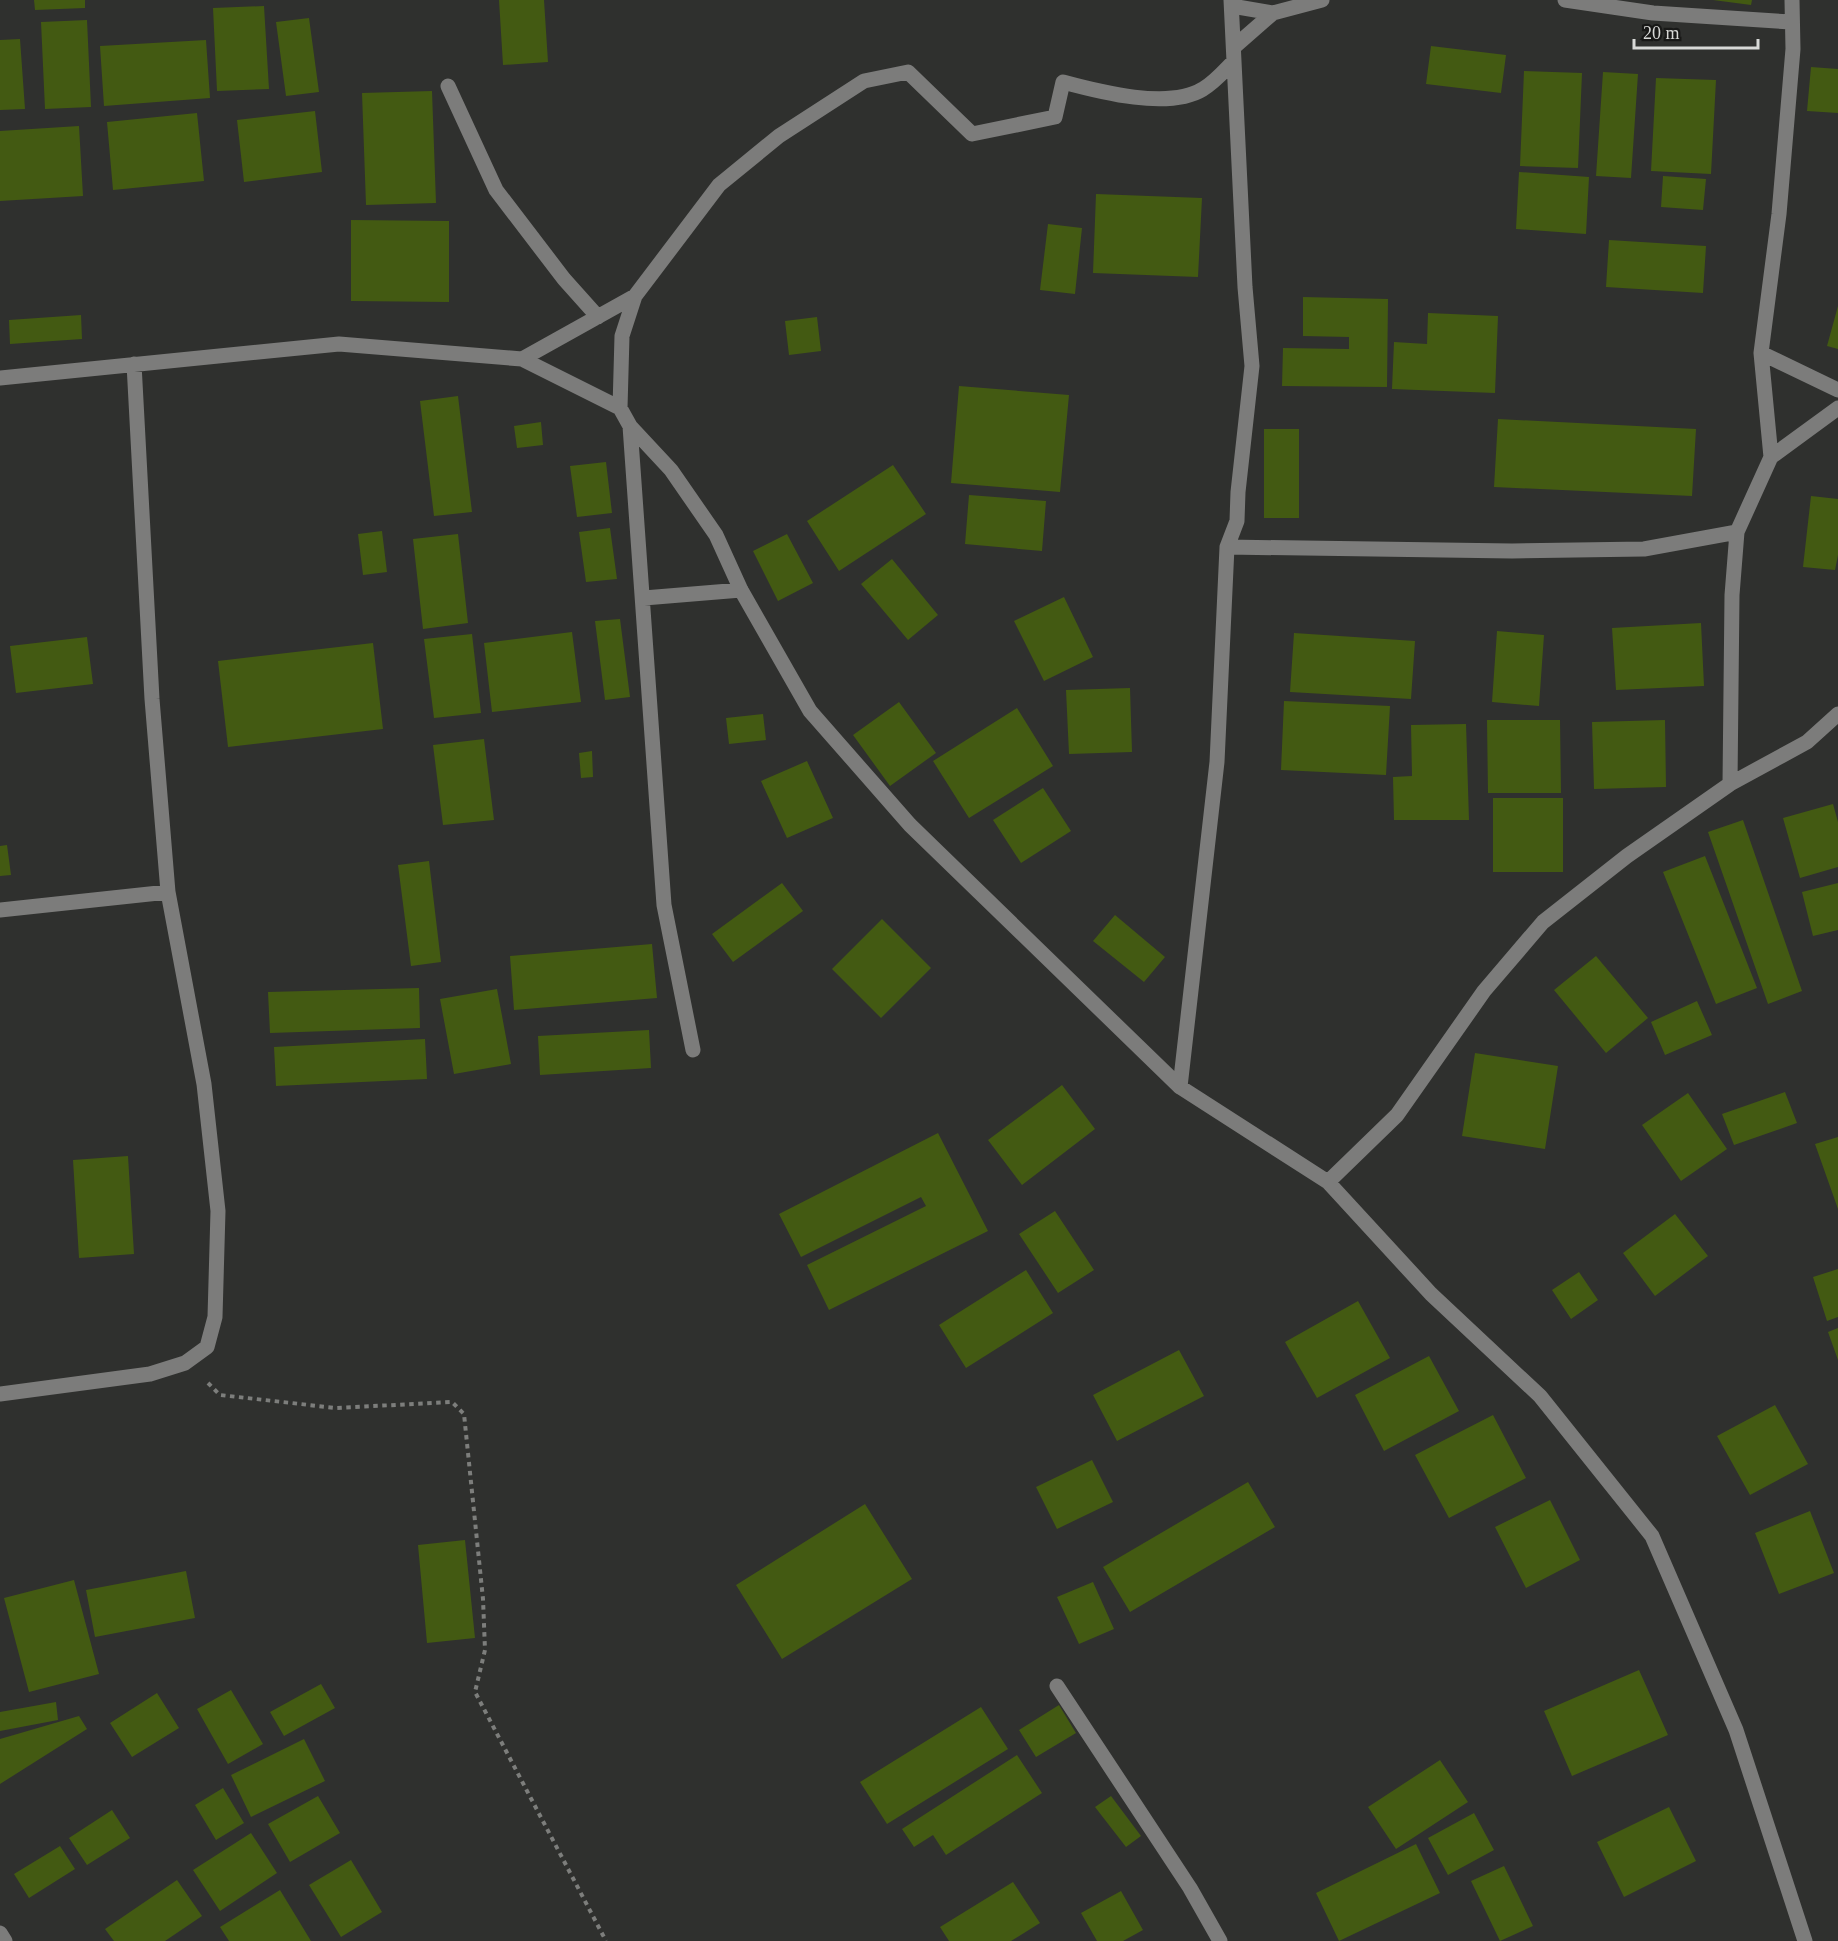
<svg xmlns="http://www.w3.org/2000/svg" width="1838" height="1941" viewBox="0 0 1838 1941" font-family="'Times New Roman',serif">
	<rect width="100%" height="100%" fill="#2f302e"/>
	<!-- building -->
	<path fill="#435a12" d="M34,0H85V8L35,10Z
		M499,0H544L548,62L503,65Z
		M1713,0H1752L1751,5Z
		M264,6L269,89L217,91L213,8Z
		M309,18L319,92L286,96L276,22Z
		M87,20L91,107L45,109L41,22Z
		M20,39L25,109L0,110V40Z
		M206,40L210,98L104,106L100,46Z
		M1431,46L1506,55L1501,93L1426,84Z
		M1811,67L1838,69V113L1807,111Z
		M1524,71L1582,73L1578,168L1520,166Z
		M1603,72L1638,74L1631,178L1596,176Z
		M1656,78L1716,80L1711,174L1651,171Z
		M432,91L436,203L366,205L362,93Z
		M315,111L322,172L244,182L237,120Z
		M197,113L204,181L113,190L107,122Z
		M79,126L83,196L0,201V131Z
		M1519,172L1589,177L1586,234L1516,229Z
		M1663,176L1706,179L1703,210L1661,207Z
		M1096,194L1202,198L1198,277L1093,273Z
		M351,220L449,221V302L351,301Z
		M1048,224L1082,228L1075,294L1040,290Z
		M1609,240L1706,246L1703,293L1606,287Z
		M1303,297L1388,299L1387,387L1282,386L1283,348L1349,349V337L1303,336Z
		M1838,306V349L1827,346Z
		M1428,313L1498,316L1495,393L1392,389L1394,342L1427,344Z
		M81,315L82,339L10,344L9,320Z
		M817,317L821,351L789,355L785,321Z
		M959,386L1069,395L1060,492L951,483Z
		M458,396L472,512L434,516L420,401Z
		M1498,419L1696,429L1692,496L1494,487Z
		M541,422L543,445L517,448L514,426Z
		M1264,429H1299V518H1264Z
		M606,462L612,513L577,517L570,466Z
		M893,465L926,514L839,571L807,521Z
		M969,495L1046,501L1042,551L965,544Z
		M1811,496L1838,499V555L1835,570L1803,567Z
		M610,528L617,579L586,582L579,532Z
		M382,531L387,572L363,575L358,534Z
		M458,534L468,623L423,629L413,539Z
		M787,534L813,583L778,601L753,551Z
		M892,559L938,615L908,640L861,584Z
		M1064,597L1093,657L1044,681L1014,621Z
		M620,619L630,697L605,700L595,621Z
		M1701,623L1704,686L1616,690L1612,628Z
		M1497,631L1544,635L1539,706L1492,702Z
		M572,632L581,702L492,712L484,643Z
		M1294,633L1415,641L1411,699L1290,692Z
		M472,634L481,713L434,718L424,639Z
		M87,637L93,684L16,693L10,646Z
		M373,643L383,729L228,747L218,661Z
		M1130,688L1132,752L1069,754L1066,690Z
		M1284,701L1390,706L1386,775L1281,770Z
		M899,702L936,753L890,786L853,735Z
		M1017,708L1053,766L969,818L933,761Z
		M763,714L766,740L729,744L726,718Z
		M1487,720H1560L1561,793H1488Z
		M1665,720L1666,787L1594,789L1592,722Z
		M1466,724L1469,820H1394L1393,777L1412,776L1411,725Z
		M484,739L494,820L443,825L433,745Z
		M592,751L593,777L581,778L579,753Z
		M807,761L833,818L787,838L761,781Z
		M1043,788L1071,831L1021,863L993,820Z
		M1493,798H1563V872H1493Z
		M1833,804L1838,822V867L1800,878L1783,818Z
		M1743,820L1802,991L1768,1004L1708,832Z
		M7,845L11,875L0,876V846Z
		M1705,856L1757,988L1716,1004L1663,872Z
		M429,861L441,962L411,966L398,865Z
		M782,883L803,911L733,962L712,934Z
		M1838,883V930L1813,936L1802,892Z
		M1115,915L1165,957L1144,982L1093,941Z
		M882,919L931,968L881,1018L832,969Z
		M652,944L657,998L514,1010L510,956Z
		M1596,956L1648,1018L1606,1053L1554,990Z
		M419,988L420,1028L270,1033L268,992Z
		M497,989L511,1064L454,1074L440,999Z
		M1697,1001L1712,1035L1665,1055L1651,1022Z
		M649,1030L651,1068L540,1075L538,1036Z
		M425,1039L427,1079L276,1086L274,1047Z
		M1475,1053L1558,1066L1545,1149L1462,1136Z
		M1062,1085L1095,1129L1022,1185L988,1140Z
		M1785,1092L1797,1123L1734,1145L1722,1114Z
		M1688,1093L1727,1149L1681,1181L1642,1125Z
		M938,1133L988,1231L829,1310L807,1265L926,1206L921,1197L801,1257L779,1214Z
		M1838,1137V1209L1815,1144Z
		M128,1156L134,1254L79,1258L73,1160Z
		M1055,1211L1094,1270L1058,1293L1019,1234Z
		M1675,1214L1708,1256L1655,1296L1623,1253Z
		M1838,1269V1317L1827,1321L1813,1277Z
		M1026,1270L1053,1313L966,1368L939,1325Z
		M1579,1272L1598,1300L1571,1319L1552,1290Z
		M1358,1301L1390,1358L1317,1398L1285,1342Z
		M1838,1328V1360L1828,1332Z
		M1179,1350L1204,1396L1117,1441L1093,1395Z
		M1429,1356L1459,1411L1384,1451L1355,1395Z
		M1775,1405L1808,1464L1750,1495L1717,1436Z
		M1493,1415L1526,1478L1449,1518L1415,1455Z
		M1092,1460L1113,1502L1057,1529L1036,1487Z
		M1248,1482L1275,1527L1130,1612L1103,1567Z
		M1550,1500L1580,1560L1526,1588L1495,1527Z
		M865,1504L912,1579L782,1659L736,1585Z
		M1810,1511L1834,1573L1779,1594L1755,1533Z
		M465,1540L475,1638L427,1643L418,1545Z
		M186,1571L195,1618L95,1637L86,1590Z
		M74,1580L99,1674L29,1692L4,1598Z
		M1093,1582L1114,1629L1079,1644L1057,1597Z
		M1639,1670L1668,1735L1572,1776L1544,1711Z
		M321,1684L335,1708L284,1736L270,1712Z
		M231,1690L263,1744L228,1764L197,1709Z
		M157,1693L179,1728L132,1757L110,1723Z
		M56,1702L58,1720L0,1731V1712Z
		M1059,1705L1076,1733L1036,1757L1019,1730Z
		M981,1707L1008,1749L887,1824L860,1782Z
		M79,1716L87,1729L0,1784V1739Z
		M304,1739L325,1781L251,1817L231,1775Z
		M1017,1755L1042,1793L946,1855L933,1835L914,1847L902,1829Z
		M1440,1760L1468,1802L1396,1849L1368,1807Z
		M223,1788L244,1823L216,1840L195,1805Z
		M318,1796L340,1833L290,1862L268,1824Z
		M1111,1796L1141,1836L1126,1847L1095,1807Z
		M1669,1807L1696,1861L1624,1897L1597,1842Z
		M112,1810L130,1838L87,1865L69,1838Z
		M1474,1813L1494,1850L1448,1875L1428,1838Z
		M251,1833L277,1873L220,1911L193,1870Z
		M1416,1844L1440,1893L1339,1941L1316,1893Z
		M60,1846L75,1869L29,1898L14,1874Z
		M351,1860L382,1912L341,1937L309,1885Z
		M1504,1866L1533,1926L1500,1941L1471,1881Z
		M177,1880L202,1916L165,1941H114L105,1929Z
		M1013,1882L1040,1923L1011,1941H949L940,1927Z
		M280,1890L311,1941H229L220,1927Z
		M1121,1891L1143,1930L1123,1941H1097L1081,1913Z"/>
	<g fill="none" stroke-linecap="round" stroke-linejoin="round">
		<!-- path -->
		<path stroke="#7d7e7c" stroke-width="4" stroke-dasharray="4.5 4.5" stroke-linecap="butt" d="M208,1383L220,1395L336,1408L452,1402L464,1414L483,1599L485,1650L475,1692L606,1941"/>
		<!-- minor -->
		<path stroke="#7c7c7b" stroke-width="15" d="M1565,0L1653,13L1791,22
			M1232,6L1273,13
			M1234,47L1273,13L1322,0
			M448,86L496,190L564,279L598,317
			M1761,353L1838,390
			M522,359L635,296
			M0,378L339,344L522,359L620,408L630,426L671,470L716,535L741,590L810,711L910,825L1180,1087L1328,1182L1431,1294L1540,1396L1652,1536L1736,1730L1805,1941
			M620,408L622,336L635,296L719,185L779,136L864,81L908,72L972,134L1055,117L1063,82C1100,92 1169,110 1203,89C1215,82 1225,70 1234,61
			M630,426L664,905L693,1050
			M1771,457L1761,353L1779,214L1793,49L1792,0
			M1227,547L1237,521L1238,492L1252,366L1245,287L1231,0
			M644,598L741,590
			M1730,784L1732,595L1737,532L1771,457L1838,408
			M0,910L168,892
			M1180,1087L1217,762L1227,547L1512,551L1644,549L1737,532
			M1328,1182L1397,1115L1484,991L1543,922L1627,856L1730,784L1807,742L1838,714
			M0,1394L150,1374L185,1363L207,1347L215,1317L218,1211L204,1084L168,892L152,699L134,364
			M1057,1686L1190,1888L1220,1941
			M0,1933L5,1941"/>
	</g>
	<!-- scale -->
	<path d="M1634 39v9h124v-9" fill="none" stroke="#d8d9d7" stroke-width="3"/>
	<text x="1643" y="39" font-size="18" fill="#d8d9d7" stroke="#181817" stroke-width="4.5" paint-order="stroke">20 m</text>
</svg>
